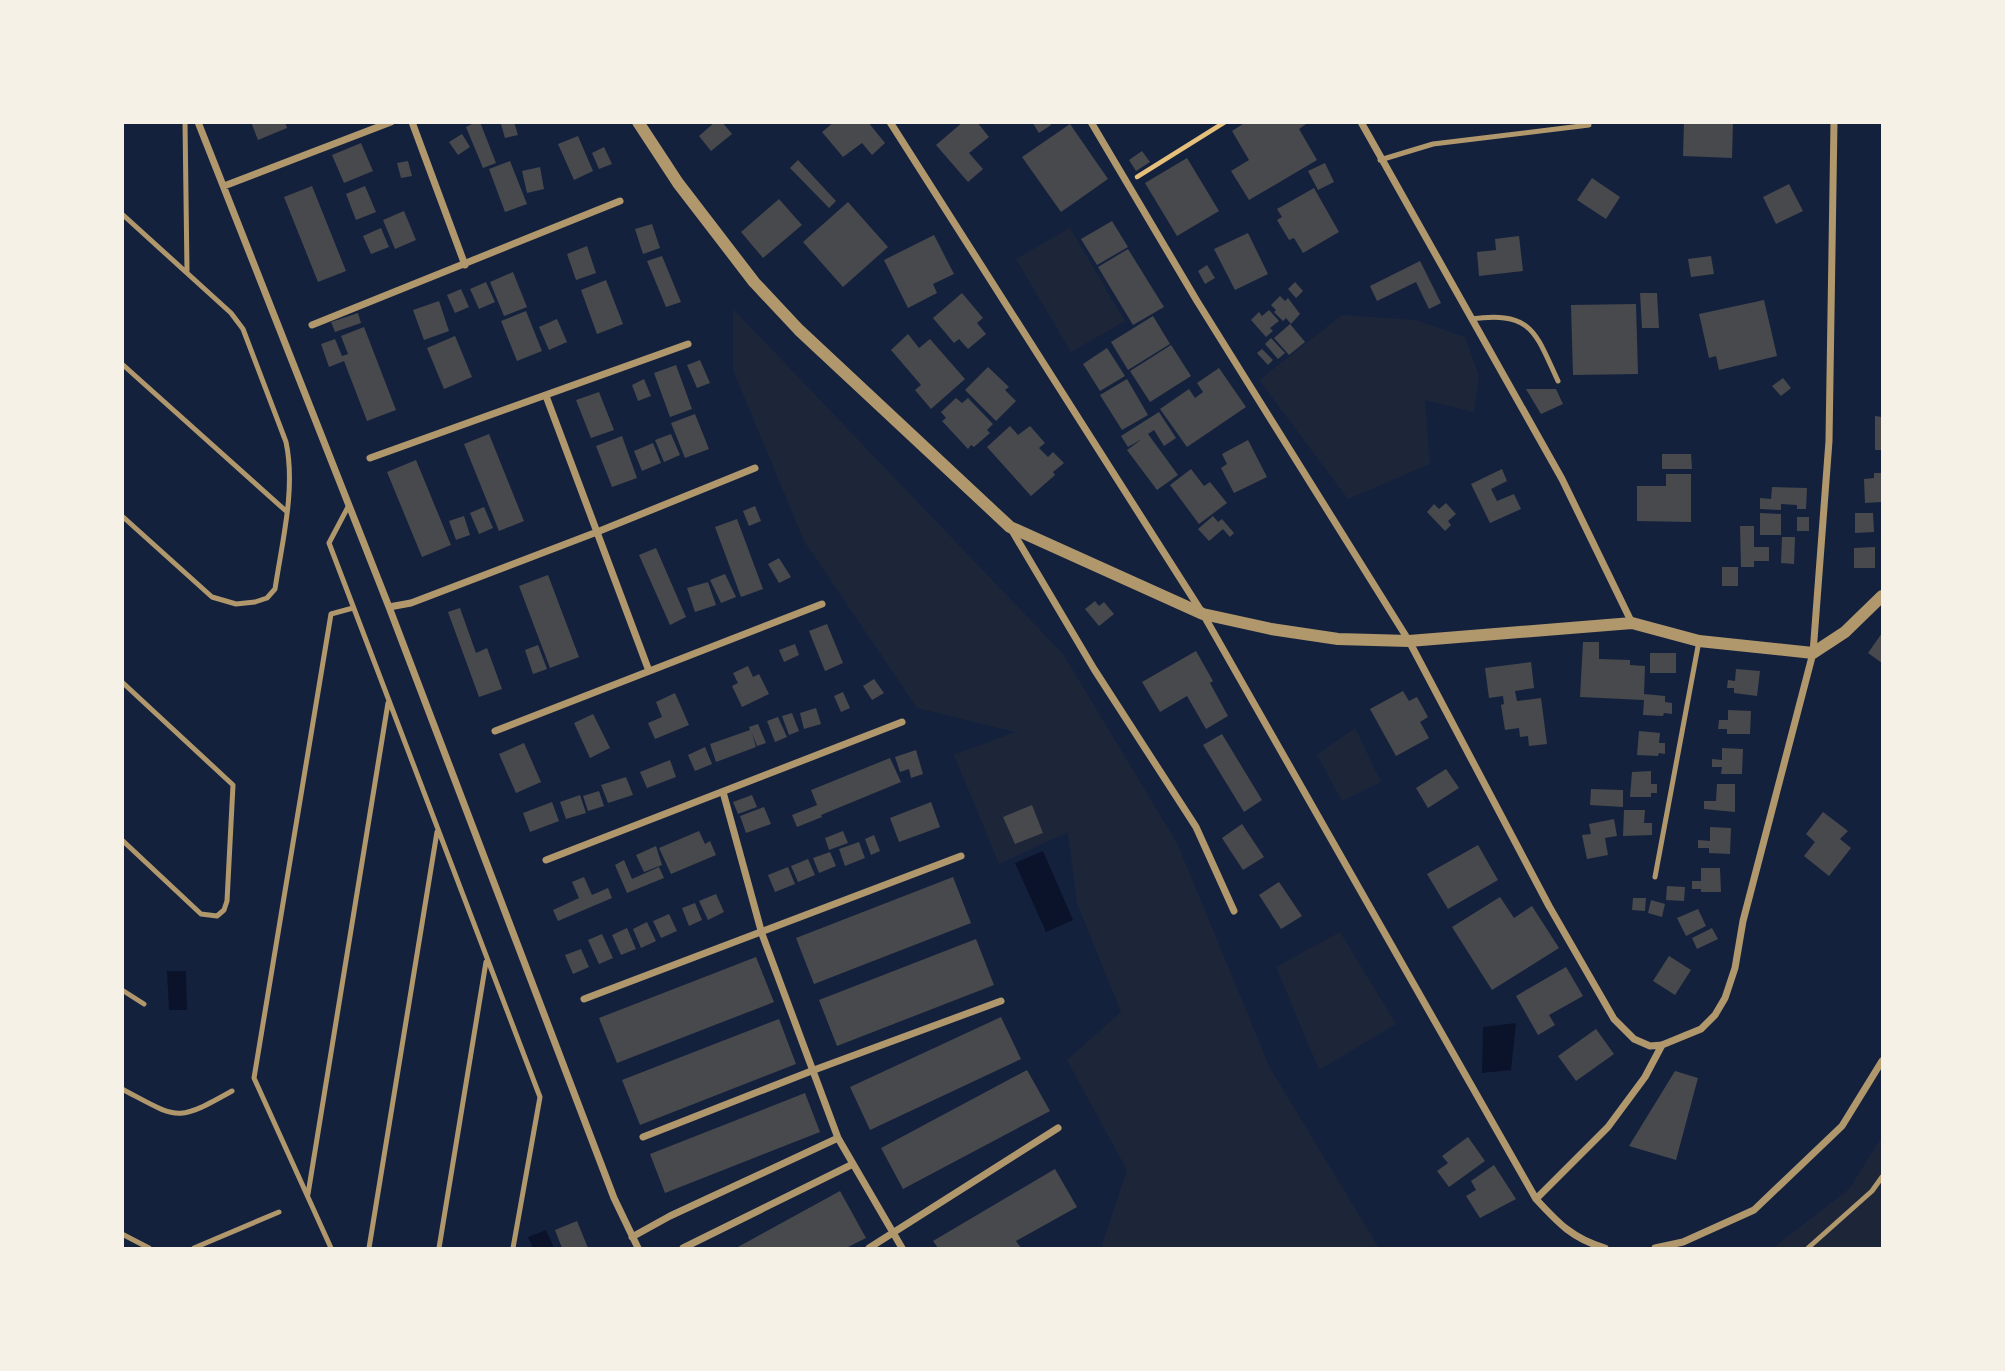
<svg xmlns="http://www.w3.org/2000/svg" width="2005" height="1371" viewBox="0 0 2005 1371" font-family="Helvetica,sans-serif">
	<rect width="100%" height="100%" fill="#14213d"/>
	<!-- green -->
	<path fill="#1d2539" d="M1070,228L1125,321L1071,352L1016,259Z
		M733,309L1063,654L1177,843L1270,1068L1379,1248H1101L1127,1170L1067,1060L1121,1012L1077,903L1068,832L999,864L954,755L1015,732L917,708L804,541L733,370Z
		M1342,315L1415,320L1465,337L1479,376L1474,412L1425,400L1430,464L1348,499L1259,380Z
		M1355,728L1381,782L1342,801L1317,755Z
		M1340,932L1396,1024L1319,1070L1276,967Z
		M1882,1137V1248H1773L1849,1189Z"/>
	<!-- water -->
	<path fill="#0b132b" d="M1043,851L1073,920L1046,932L1015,863Z
		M167,971H186L187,1010H169Z
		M1516,1023L1511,1070L1482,1073L1483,1027Z
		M546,1230L554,1248H533L528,1237Z"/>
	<!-- building -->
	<path fill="#48494c" d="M251,122H285L287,128L258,140Z
		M476,122H480L496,163L483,168L466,127Z
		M514,122L518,135L505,138L501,124Z
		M715,122H722L732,134L711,151L699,136Z
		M834,122H868L885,143L872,155L862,143L843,157L822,132Z
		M963,122H977L989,137L969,153L983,169L968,182L936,145Z
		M1032,122H1050L1051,125L1039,133Z
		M1246,122H1309L1299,129L1317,160L1249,200L1231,171L1249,160L1232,131Z
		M1684,122H1733L1732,158L1683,156Z
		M1070,124L1108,179L1061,212L1022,157Z
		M462,134L470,147L458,155L449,142Z
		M578,136L593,171L574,180L558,144Z
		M361,143L373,171L344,183L332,155Z
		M604,147L612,164L599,169L592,153Z
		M1142,151L1150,162L1136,171L1129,160Z
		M1187,158L1219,211L1177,236L1145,183Z
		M798,160L836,201L829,208L790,168Z
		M408,161L412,176L401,178L397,163Z
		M510,161L527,204L505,212L489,169Z
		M1325,163L1334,182L1318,190L1308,171Z
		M540,167L544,189L527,193L522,171Z
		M1592,178L1620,197L1606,219L1577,200Z
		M1789,184L1803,211L1776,224L1763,197Z
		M312,186L346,271L318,282L284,197Z
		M365,186L376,212L356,220L346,194Z
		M1314,188L1339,232L1303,253L1294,238L1289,240L1277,220L1282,217L1277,209Z
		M779,199L802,225L763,258L741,232Z
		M848,202L888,247L843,287L803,242Z
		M404,211L416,240L395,249L383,220Z
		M1112,221L1128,247L1097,265L1081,239Z
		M652,224L660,248L643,254L635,229Z
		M381,228L389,247L371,254L363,236Z
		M1248,233L1268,274L1235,290L1214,249Z
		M934,235L954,274L933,284L937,293L908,308L884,260Z
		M1519,236L1523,271L1479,276L1477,252L1496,250L1495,239Z
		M587,246L596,273L576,280L567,254Z
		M1128,249L1164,307L1133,325L1098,267Z
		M662,256L681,302L666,307L647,261Z
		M1711,256L1714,274L1691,277L1688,259Z
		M1420,261L1441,303L1429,309L1416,282L1377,301L1370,286Z
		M1207,265L1215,278L1205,284L1198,271Z
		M513,272L527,307L504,316L490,282Z
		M606,280L623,324L597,334L581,290Z
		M486,282L495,302L479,309L470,289Z
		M1295,282L1303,291L1296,298L1288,289Z
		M461,289L469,307L455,313L447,295Z
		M962,293L983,318L977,323L986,334L968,349L959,339L954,343L933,318Z
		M1640,293H1657L1659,328H1642Z
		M1280,296L1285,301L1288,298L1300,314L1291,324L1286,318L1283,321L1274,312L1276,310L1271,305Z
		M1764,300L1777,356L1719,370L1716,356L1709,358L1699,314Z
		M439,301L449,331L424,340L413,310Z
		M1636,304L1638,374L1573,375L1571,305Z
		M1269,310L1279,321L1270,328L1273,331L1266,337L1251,320L1259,312L1262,316Z
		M526,311L542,351L517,361L501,321Z
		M358,313L361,323L335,332L331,322Z
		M1153,316L1170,344L1128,370L1111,342Z
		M557,319L567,342L549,350L539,327Z
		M1290,324L1305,342L1289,355L1274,338Z
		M364,327L396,410L367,421L344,361L329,367L321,344L335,339L342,356L348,354L341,336Z
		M908,334L919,348L930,339L965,379L931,409L915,390L921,385L891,350Z
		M455,336L472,377L444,389L427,348Z
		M1271,338L1285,353L1278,359L1265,344Z
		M1171,345L1191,376L1150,402L1130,371Z
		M1107,348L1125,376L1100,391L1083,364Z
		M1262,349L1273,360L1268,365L1257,353Z
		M700,360L710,383L697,388L687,365Z
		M676,365L692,409L670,417L654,373Z
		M988,367L1009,387L1005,390L1016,401L996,421L965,390Z
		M1219,368L1246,407L1187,447L1160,409L1189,389L1195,398L1203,392L1197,383Z
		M1783,378L1791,388L1781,396L1772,386Z
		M644,379L651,396L638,401L632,385Z
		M1127,379L1148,415L1122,430L1100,395Z
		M1526,389H1556L1563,404L1541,414Z
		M599,392L614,430L591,438L576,400Z
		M956,398L962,403L968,398L993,424L987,430L990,433L974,447L971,445L968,449L942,421L946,418L941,412Z
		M1159,412L1176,438L1164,446L1154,430L1148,434L1178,475L1157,490L1127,450L1142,439L1128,447L1121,436Z
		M695,414L709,449L685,458L671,423Z
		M1875,416L1882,417V450H1875Z
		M1010,426L1018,435L1030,426L1045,443L1039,448L1048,457L1053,452L1064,463L1053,472L1055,475L1031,496L987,447Z
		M489,434L524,521L499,531L464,444Z
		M671,434L680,455L664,462L655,440Z
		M622,436L637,478L612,487L596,446Z
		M1248,440L1267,477L1234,493L1221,468L1227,464L1222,454Z
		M653,443L661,463L642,471L634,451Z
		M1662,454H1691L1692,469H1662Z
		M416,460L451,545L422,557L387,472Z
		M1191,469L1204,486L1210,482L1227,503L1199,524L1170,485Z
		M1502,469L1507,481L1491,489L1497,501L1514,494L1521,509L1490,523L1471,484Z
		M1874,473H1882V502L1865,503L1864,479L1874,478Z
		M1666,474H1691V522L1637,521V486H1666Z
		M1772,487L1807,488L1806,509H1797V505L1781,504V510L1760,509V498L1771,499Z
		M1446,503L1456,514L1448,521L1451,525L1445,531L1427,512L1434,504L1439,509Z
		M755,506L761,521L749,526L743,511Z
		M484,507L493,528L479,534L470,513Z
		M1760,513L1781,514V535H1760Z
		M1855,513H1873L1874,532L1855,533Z
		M464,516L470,535L456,540L449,521Z
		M1213,516L1218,522L1222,519L1234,533L1230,537L1223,529L1209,541L1198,529Z
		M1797,517H1809V531H1797Z
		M737,519L763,589L741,597L715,527Z
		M1740,526H1754V547H1769V561H1754V567H1741Z
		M1782,537H1795L1794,564L1781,563Z
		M1875,547V568H1854V548Z
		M656,548L686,617L670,625L639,555Z
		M779,558L791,577L779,583L768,564Z
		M1722,567H1738V586H1722Z
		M725,574L736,597L721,603L710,580Z
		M548,575L579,657L550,668L519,586Z
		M708,582L716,605L695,612L687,588Z
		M1095,601L1099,606L1104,602L1114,614L1099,626L1085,609Z
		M460,608L476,653L487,648L502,689L479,697L448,612Z
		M827,624L843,663L825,671L809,631Z
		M1882,633V663L1868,653Z
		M1583,642H1599V659L1630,660V665L1645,666L1644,694L1665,696V702L1672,703V714L1664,713L1663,716L1643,715L1644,700L1580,697Z
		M795,644L799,655L784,662L779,650Z
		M538,645L547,669L533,674L525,650Z
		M1196,651L1213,681L1210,683L1228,716L1206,729L1187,696L1160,712L1142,682Z
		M1650,653H1676V673H1650Z
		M1531,662L1534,688L1515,691L1517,701L1541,698L1547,744L1529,746L1528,736L1520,737L1519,728L1505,730L1501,705L1504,704L1503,696L1489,698L1485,668Z
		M748,666L753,677L759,674L769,694L742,707L732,686L738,683L733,673Z
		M1736,669L1760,671L1757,696L1734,693V688H1727L1728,680L1735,681Z
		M874,679L884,693L872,700L863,686Z
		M1403,691L1409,701L1417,697L1428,717L1420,722L1429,738L1396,756L1370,709Z
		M843,692L850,708L841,712L834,696Z
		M675,693L689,725L655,739L648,723L662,717L656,702Z
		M816,708L821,724L804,729L800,713Z
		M1728,710L1751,711L1750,734H1727V729H1718L1719,720H1728Z
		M792,713L799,731L789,735L782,716Z
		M593,714L610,748L590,758L574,723Z
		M778,717L787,737L775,742L767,721Z
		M758,724L766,743L757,746L752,733L756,747L716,762L710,744L750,730L749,727Z
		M1639,731L1660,733L1659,743H1665V754L1659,753L1658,756L1637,755Z
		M1222,734L1262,800L1244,812L1203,745Z
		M524,743L541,782L516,793L499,754Z
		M705,747L712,764L695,771L688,755Z
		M1722,748L1743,749L1742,774H1721L1722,767H1712V759L1722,760Z
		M916,750L923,774L911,778L909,769L900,772L895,757Z
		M890,758L901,782L821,815L822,817L797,827L792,815L817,805L811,790Z
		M670,760L676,777L647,788L640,772Z
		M1446,769L1459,788L1428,808L1416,788Z
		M1651,771V784H1657V793H1651V797H1630L1632,772Z
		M626,777L633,795L608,803L601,785Z
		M1717,784H1735V812L1704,809V801H1716Z
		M1591,789L1623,790V807L1590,805Z
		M599,791L604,806L588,811L583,796Z
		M580,795L586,813L566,819L560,802Z
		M752,795L757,807L738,814L733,802Z
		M552,802L559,821L530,832L523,813Z
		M931,802L940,827L899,842L890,818Z
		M1032,805L1043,833L1015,844L1003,817Z
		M764,807L771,824L746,833L740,816Z
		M1624,810H1645L1644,823H1652V835L1623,836Z
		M1823,812L1848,831L1840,839L1851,848L1829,876L1804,856L1815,842L1806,834Z
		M1614,819L1617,836L1605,838L1608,855L1587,859L1582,835L1591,834L1589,824Z
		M1242,824L1264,857L1243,870L1222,838Z
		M1710,827L1731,828L1730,854L1709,853V848H1698V840L1710,841Z
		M699,831L705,844L710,841L716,855L671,874L659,848Z
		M843,831L848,843L829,850L825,838Z
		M874,835L880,851L871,855L865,839Z
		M859,842L865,858L845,866L839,849Z
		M1478,845L1498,880L1448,909L1427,874Z
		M656,846L662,865L644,872L636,855Z
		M830,852L836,866L819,873L813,858Z
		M808,859L815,875L798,882L791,866Z
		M624,860L632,879L659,867L664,878L627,893L615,865Z
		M788,867L795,884L775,892L768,875Z
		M1701,868H1720L1721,892H1701V889H1692V881H1701Z
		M584,877L592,895L608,888L612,898L558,921L553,910L579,898L572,882Z
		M953,877L971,923L814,984L796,938Z
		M1279,882L1302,916L1281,929L1259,895Z
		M1667,886L1685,887L1684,901L1666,900Z
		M716,894L724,912L708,920L699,901Z
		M1500,897L1514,918L1532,906L1559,948L1492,990L1452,927Z
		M1633,898H1646L1645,911L1632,910Z
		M1651,900L1665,904L1662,917L1648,913Z
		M695,903L702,920L689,926L682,908Z
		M1698,909L1706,926L1686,936L1677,918Z
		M669,914L677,931L661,938L653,921Z
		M647,922L656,941L641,948L633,929Z
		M627,928L636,949L621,955L612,935Z
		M1712,928L1718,939L1697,949L1692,938Z
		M602,934L613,958L599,964L588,940Z
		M976,939L994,985L837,1046L819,1000Z
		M581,949L589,967L573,974L565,955Z
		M1669,956L1691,970L1675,995L1653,981Z
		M756,957L774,1002L617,1063L599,1018Z
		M1566,967L1583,996L1549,1015L1555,1025L1538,1035L1516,996Z
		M1001,1017L1021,1059L870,1130L850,1087Z
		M779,1019L796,1064L640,1125L622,1080Z
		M1596,1029L1614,1054L1576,1081L1558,1056Z
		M1027,1070L1050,1111L903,1189L881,1148Z
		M1675,1071L1698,1078L1676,1160L1629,1146Z
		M805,1093L820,1132L665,1193L650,1154Z
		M1468,1137L1485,1161L1449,1187L1437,1171L1448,1163L1442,1156Z
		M1494,1165L1516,1199L1480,1218L1466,1196L1476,1190L1471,1181Z
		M1055,1169L1077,1207L1016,1241L1021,1248H938L933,1241Z
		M840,1191L866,1238L846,1248H736Z
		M577,1221L588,1248H562L555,1230Z"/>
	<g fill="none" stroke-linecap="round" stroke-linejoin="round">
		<!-- path -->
		<path stroke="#e5c07b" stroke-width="4.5" d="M1137,177L1225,122"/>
		<!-- service -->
		<path stroke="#b1986c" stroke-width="5" d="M185,122L187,271
			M1380,160L1433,144L1589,125
			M122,214L231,313L243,329L286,442C296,489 282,542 275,589L267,598L255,602L236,604L212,597L122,516
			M1471,319C1533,311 1535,332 1558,381
			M122,364L286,511
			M349,505L329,543L540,1097L513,1248
			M122,682L233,785L227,901L224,910L217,916L201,914L122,840
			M1655,877L1699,641
			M122,990L144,1004
			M122,1089C179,1119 175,1123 232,1091
			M308,1194L388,703
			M122,1234L149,1248
			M194,1248L279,1212
			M331,1248L254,1078L331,614L353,608
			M369,1248L437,832
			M439,1248L486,962
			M1808,1248L1872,1191L1882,1177"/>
		<!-- minor -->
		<path stroke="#b1986c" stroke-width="7" d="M198,122L389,607L614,1198L638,1248
			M412,122L465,265
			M890,122L1203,614L1536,1199C1558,1223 1573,1239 1605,1248
			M1091,122L1197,301L1409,641L1549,906L1614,1019L1634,1039L1650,1046L1662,1045L1701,1029L1715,1015L1725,998L1735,968L1743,921L1813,653L1829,441L1834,122
			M1361,122L1562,479L1632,623
			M224,186L391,122
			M312,325L620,201
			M546,396L649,671
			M370,458L688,344
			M1011,529L1094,669L1196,827L1234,911
			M389,607L411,603L597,532L755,468
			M495,731L822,604
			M723,792L762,934L838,1138L902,1248
			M546,860L902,722
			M584,999L961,856
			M643,1137L814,1070L1001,1001
			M1536,1199L1608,1127L1645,1077L1662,1045
			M632,1237L670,1216L838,1138
			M683,1248L853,1164
			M869,1248L1058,1128
			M1655,1248L1683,1242L1754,1210L1842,1126L1882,1061"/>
		<!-- tertiary -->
		<path stroke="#b1986c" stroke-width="12" d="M638,122L678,183L754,282L799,330L1010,527L1203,614L1271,629L1338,639L1409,641L1632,623L1699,641L1813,653L1845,632L1882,596"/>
	</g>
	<!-- border -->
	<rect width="2005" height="1371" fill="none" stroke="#f6f1e7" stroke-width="248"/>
</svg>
